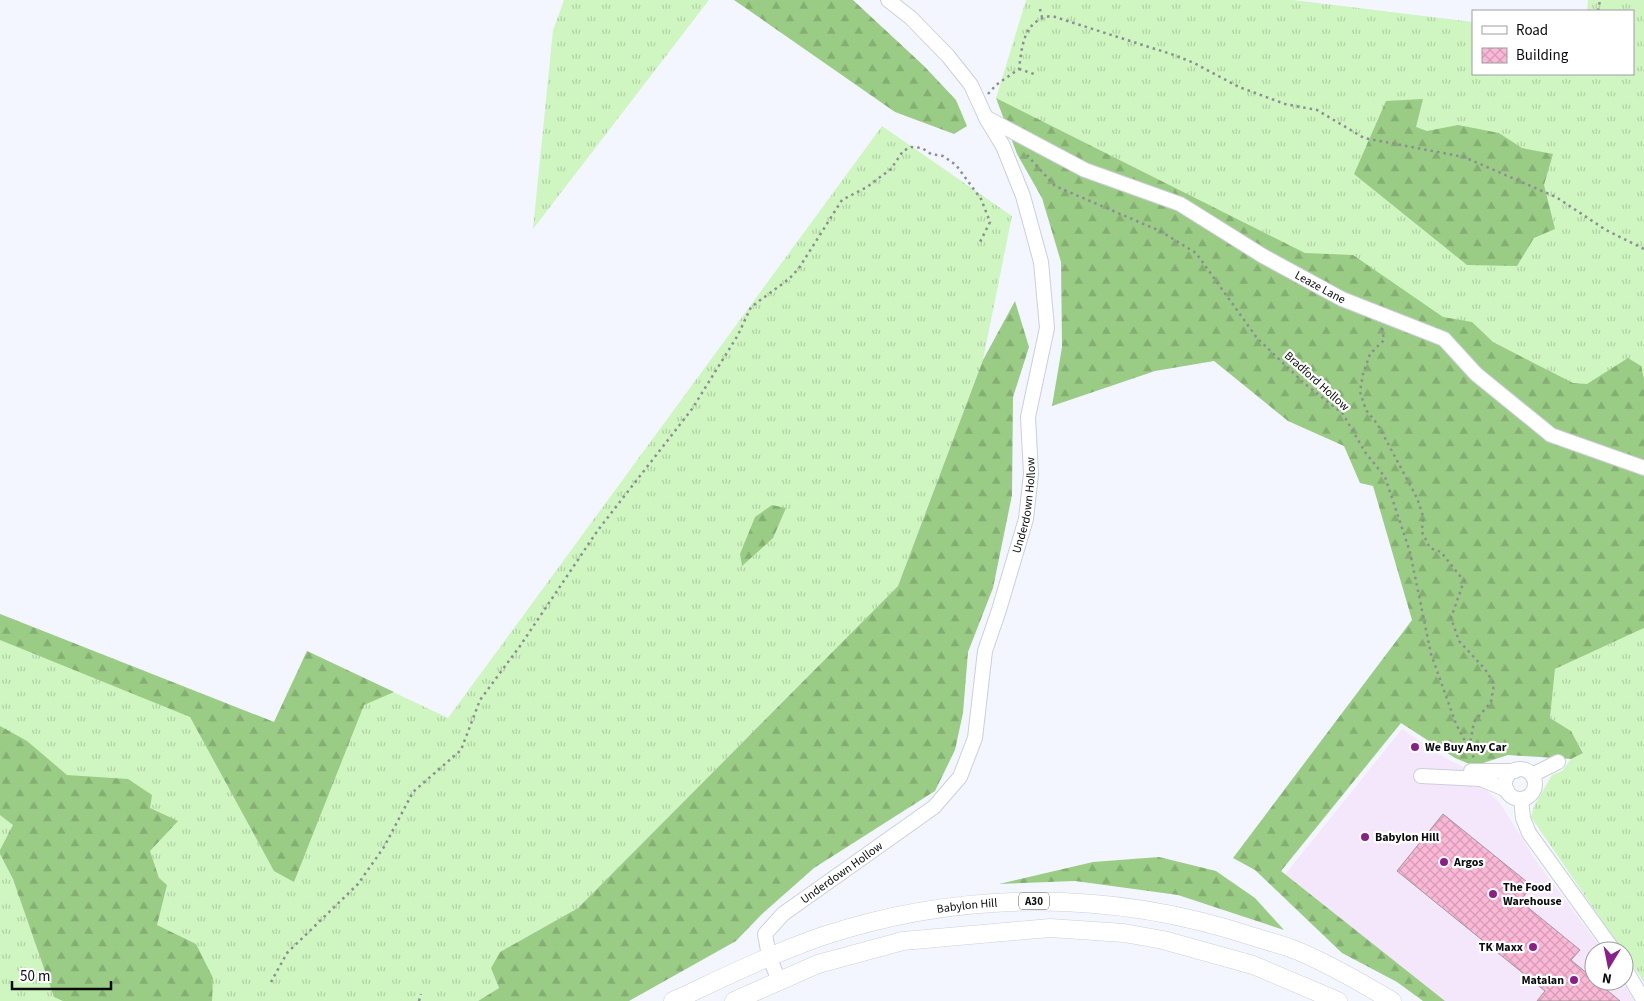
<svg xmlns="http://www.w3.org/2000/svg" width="1644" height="1001" viewBox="0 0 1644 1001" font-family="'Source Sans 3',sans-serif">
	<defs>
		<pattern id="grass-tufts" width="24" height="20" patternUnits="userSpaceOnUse" patternTransform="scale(1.25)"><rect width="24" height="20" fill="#cff5c0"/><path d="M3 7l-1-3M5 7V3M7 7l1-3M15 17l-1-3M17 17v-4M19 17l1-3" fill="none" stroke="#b0d1a4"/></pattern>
		<pattern id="forest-firs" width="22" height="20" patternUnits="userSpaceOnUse" patternTransform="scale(1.25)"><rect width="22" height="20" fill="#9bcc85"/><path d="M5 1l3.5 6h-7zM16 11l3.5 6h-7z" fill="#84ae72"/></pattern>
		<pattern id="building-cross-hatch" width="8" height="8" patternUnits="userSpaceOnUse" patternTransform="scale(1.25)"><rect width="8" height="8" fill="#fab7d6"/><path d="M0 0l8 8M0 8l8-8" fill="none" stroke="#d59cb6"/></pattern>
	</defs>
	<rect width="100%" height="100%" fill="#f4f6ff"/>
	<!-- commercial -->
	<path fill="#f4e7fc" d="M1402,729L1445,758L1462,766L1500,803L1535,859L1603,951H1594V981H1622L1634,1001H1441L1283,877Z"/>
	<!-- grass -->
	<path fill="url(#grass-tufts)" d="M564,0H709L533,229L553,30Z
		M1026,0H1293L1473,22V74H1633V11H1587L1588,0H1644V424L996,98Z
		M882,126L1012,216L983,360L898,586L578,908L500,952L491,968L499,988L478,1001H0V614L274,722L307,651L448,718Z
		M1644,628V982L1531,817L1534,806L1552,775L1562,771L1571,759L1583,752L1571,731L1550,718L1555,669Z"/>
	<!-- forest -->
	<path fill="url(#forest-firs)" d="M734,0H853L924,66L956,100L967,126L954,134L895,112Z
		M996,98L1305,253L1353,255L1443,317L1472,322L1493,342L1573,383L1587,384L1628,358L1641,366L1644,379V628L1555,669L1550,718L1571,731L1583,753L1571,759L1508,755L1474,766L1455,758L1401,723L1281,871L1445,1001H1423L1397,982L1342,953L1255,870L1233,858L1412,620L1373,486L1360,483L1344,446L1288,421L1214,361L1155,371L1052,406L1062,347L1061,262L1042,198L1017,154Z
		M1423,99L1416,127L1427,131L1458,125L1499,133L1522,148L1553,154L1544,185L1555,229L1534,238L1517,266L1467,265L1354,174L1386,101Z
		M1015,301L1029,347L1013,397L1012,495L993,588L968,652L963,713L955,750L935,791L814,868L761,915L736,941L629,1001H478L499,988L491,968L500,952L578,908L898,586L983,360Z
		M772,505L786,508L773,538L742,566L740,554L755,517Z
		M0,614L274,722L307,651L394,692L364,705L294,882L274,871L190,717L0,640Z
		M0,726L27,741L67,775L128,779L152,795L150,808L178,821L150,851L159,878L167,885L157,925L196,944L213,978L212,1001H63L54,997L13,879L0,854V850L13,825L0,815Z
		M1159,857L1216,871L1255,898L1284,930L1178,895L1075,881L999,884L1093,862Z"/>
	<!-- building -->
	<path fill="url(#building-cross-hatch)" stroke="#a0959a" d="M1443,814L1532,886L1520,901L1580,950L1571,960L1620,1001H1537L1545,991L1397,871Z"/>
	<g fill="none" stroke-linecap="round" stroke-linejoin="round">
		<defs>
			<g id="minor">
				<path id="s1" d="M987,118L1085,170L1180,204L1263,256L1342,299L1444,339L1476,374L1551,435L1644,468"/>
				<circle cx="1520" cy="784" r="15"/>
				<path d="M1471,771H1515"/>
				<path d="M1532,775L1558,762"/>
				<path d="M1421,776L1481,779L1507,790"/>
				<path d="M1521,799L1523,818L1529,833L1614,951"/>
				<path d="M1624,967L1644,1001"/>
				<path id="s2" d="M779,981L769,956L765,934L783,914L934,807L960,777L975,738L985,651L999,610L1026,519L1031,474L1028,417L1047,328L1041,262L1023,196L1003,146L986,118L971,85L948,56L911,18L888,0"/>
			</g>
			<g id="major">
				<path id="s3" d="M673,1001C723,978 771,954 823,936C963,890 1111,890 1251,936C1267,941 1283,945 1298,951C1331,965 1362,983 1392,1001"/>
				<path d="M734,1001L818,964L903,941L1050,928L1124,933L1163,940L1253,965L1338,1001"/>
			</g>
		</defs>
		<!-- minor casing -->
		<use href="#minor" stroke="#cccfd9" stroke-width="16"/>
		<!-- major casing -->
		<use href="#major" stroke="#cccfd9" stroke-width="19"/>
		<!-- path -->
		<path stroke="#8c8e94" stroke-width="2.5" stroke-dasharray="2.5 4" stroke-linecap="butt" d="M1040,9L1042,17
			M1598,11L1600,0
			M1019,69L1034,74
			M988,94L996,85L1019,69C1022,45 1024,19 1052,16L1174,55L1194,63L1239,87L1285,104L1317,110L1364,138L1464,157L1556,197L1606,230L1644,249
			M1027,155L1055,186L1160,231L1196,253L1257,338L1304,383L1343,414L1365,452L1385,477L1410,552L1431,654L1456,724L1474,758
			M1382,328L1384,340L1370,354L1363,374L1360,392L1366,410L1378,425L1417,498L1423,516L1422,532L1430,548L1441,552L1464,581L1451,618L1459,641L1485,669L1494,684L1491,702L1474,722L1469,749
			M271,982L287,953L358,884L384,847L413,792L461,750L480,700L520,646L598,530L692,409L738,335L751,307L789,279L799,268L842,200L867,187L891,169L903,151L911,147L922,148L931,154L943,156L956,165L981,199L990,222L979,244
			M419,1001L421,994"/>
		<!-- minor -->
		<use href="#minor" stroke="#fff" stroke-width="14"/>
		<!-- major -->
		<use href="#major" stroke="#fff" stroke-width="18"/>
	</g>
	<!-- markers -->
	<g fill="#882087" stroke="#fff" stroke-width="2">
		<circle cx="1415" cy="747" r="5"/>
		<circle cx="1365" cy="837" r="5"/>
		<circle cx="1444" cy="862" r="5"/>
		<circle cx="1493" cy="894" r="5"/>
		<circle cx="1533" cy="947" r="5"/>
		<circle cx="1574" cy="980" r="5"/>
	</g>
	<g text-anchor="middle" stroke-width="4.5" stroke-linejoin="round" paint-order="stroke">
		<!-- shield labels -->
		<rect fill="#fff" stroke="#545557" stroke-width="1" x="1019" y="892.5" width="30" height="17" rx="4"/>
		<g font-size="11" font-weight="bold" fill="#0b0c0f">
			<text x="1034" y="905">A30</text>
		</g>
		<!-- street labels -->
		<g font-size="12" fill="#0b0c0f" stroke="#fff">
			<text dy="4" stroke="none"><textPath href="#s1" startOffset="375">Leaze Lane</textPath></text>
			<text transform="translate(1317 381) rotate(42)" y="4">Bradford Hollow</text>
			<text dy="4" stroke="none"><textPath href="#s2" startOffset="582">Underdown Hollow</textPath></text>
			<text dy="4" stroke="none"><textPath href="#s2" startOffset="148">Underdown Hollow</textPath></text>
			<text dy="4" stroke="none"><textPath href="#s3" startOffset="311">Babylon Hill</textPath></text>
		</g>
		<!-- poi labels -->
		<g font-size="12" font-weight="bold" fill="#0b0c0f" stroke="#fff" text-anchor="start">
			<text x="1425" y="751">We Buy Any Car</text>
			<text x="1375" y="841">Babylon Hill</text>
			<text x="1454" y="866">Argos</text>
			<text x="1503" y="891">The Food<tspan x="1503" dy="14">Warehouse</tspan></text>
			<text x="1523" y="951" text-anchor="end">TK Maxx</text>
			<text x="1564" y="984" text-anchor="end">Matalan</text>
		</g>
	</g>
	<!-- legend -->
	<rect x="1472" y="10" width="162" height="65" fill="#ffffff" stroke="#9d9e9f"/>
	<rect x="1482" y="26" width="25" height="8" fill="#ffffff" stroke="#9d9e9f"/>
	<text x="1516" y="35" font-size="15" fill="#0b0c0f">Road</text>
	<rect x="1482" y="48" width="25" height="15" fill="url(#building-cross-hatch)" stroke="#9d9e9f"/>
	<text x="1516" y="60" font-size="15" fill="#0b0c0f">Building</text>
	<!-- north arrow -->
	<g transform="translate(1609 966) rotate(190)"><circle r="24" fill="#ffffff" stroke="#9d9e9f"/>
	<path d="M0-4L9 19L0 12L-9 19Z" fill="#882087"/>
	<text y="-8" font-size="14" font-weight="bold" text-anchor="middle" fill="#0b0c0f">N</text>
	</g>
	<!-- scale -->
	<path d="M12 981v8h99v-8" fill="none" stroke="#0b0c0f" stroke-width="2.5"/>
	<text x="20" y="981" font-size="15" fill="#0b0c0f" stroke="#ffffff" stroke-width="4" paint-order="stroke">50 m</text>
</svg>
